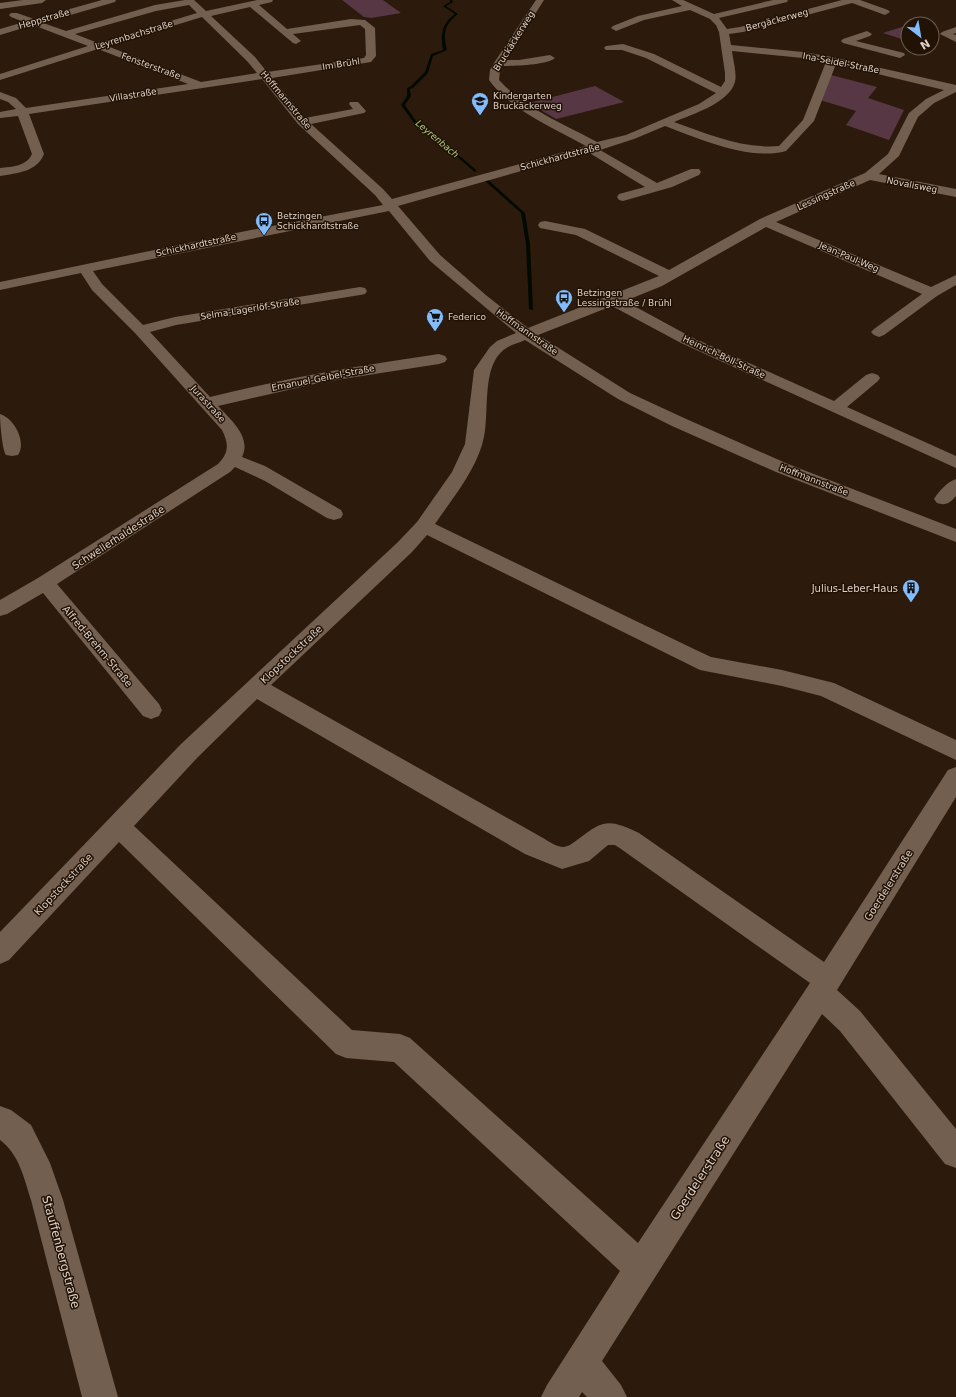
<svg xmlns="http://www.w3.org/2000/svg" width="956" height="1397" viewBox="0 0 956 1397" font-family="'DejaVu Sans',sans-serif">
	<rect width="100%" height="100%" fill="#2c1b0d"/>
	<!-- green -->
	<path fill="#573744" d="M342,0H383L401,13L371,18L364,17Z
		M908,25V41L883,33Z
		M831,75L877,87L868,98L904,110L889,140L846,125L856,111L820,100Z
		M595,86L624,102L556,119L529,103Z"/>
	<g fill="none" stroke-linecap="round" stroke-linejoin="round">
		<!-- stream -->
		<path fill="#020a00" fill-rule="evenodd" d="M450,0H452L453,2L446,6L458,14C444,25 443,33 447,50L433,56L428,73L413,88L410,89L411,96L405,105L416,121L433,133L476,170V172H475L431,135L414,123L401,105L407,96V88L411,86L425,72L431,54L443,50C440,35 442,23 455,14L443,6L450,2Z
			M484,178H486L525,213L530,244L533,310L529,309L526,244L521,213L484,180Z"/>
		<!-- minor -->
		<path fill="#735f4f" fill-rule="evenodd" d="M23,0H46L42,3L0,9V3Z
			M102,0H116L115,2L43,23L66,31L155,5L185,0H194L206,11L257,0H273L272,2L259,5L287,29L351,19L365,20L375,28L376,56L371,62L272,78L305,118L353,109L349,104L350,102H358L366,111L364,113L311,124L383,189L392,199L586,146C554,128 510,110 489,80L490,70L494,63L536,0H544L506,60H519L550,55L555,58C548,65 513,66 503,66L500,70L499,80C525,109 564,124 597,142L626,135L699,104L716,93L646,58L622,50H606L604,48L606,46L623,44L654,54L721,87L725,81V73L719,32L716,25L710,19L690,10L644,20L616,31L611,28L613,26L638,16L682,6L672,0H683L714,14L773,0H788L787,2L719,18L727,29L740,27L842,0H860L888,10L890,12L885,15L852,3L743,32L729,34L731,45L803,52L832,57L956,85V92L934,103L918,117L899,156L879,174L956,189V197L870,180L776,222L931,287L956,275V285L937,296L884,335L879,337L874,335L871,332L874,329L922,294L766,227L662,286L625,301L691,337L834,401L866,375L872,373L878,375L880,378L878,381L847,407L956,456V468L681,343L612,306L538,335L630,393L684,418L788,464L956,529V542L776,472L672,426L618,399L525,340C519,343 513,344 508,347C478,364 492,417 482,445C473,474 452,499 435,524L696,650L711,657L782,670L834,683L956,740V760L821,696L782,686L700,670L427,535L412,552L271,685L543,838C548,841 557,847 563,847C568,847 573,843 577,840C603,820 608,818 639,833L824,962L948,770L956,767V797L837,990L860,1011L956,1129V1168L945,1164L840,1031L822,1014L602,1361L621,1385L627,1397H587L582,1392L579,1397H541L547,1385L620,1271L394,1062L346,1058L336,1054L119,842L9,960L0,964V932L181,744L398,542L417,522L452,472L465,444L474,370L490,347L497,341L516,333L430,261L389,211L93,271L102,284L143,325L175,317L360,287L365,288L367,291L365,294L360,295L176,325L150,332L210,397C286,378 362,365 439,354L445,356L447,359L445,362L439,364L323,382L218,406C230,419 252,437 242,457L265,466L341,510L343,514L341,518L334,520L327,518L265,481L235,467L230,472L57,584L159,704L162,710L159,716L151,719L143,716L43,593L7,614L0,616V600L38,578L218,464C229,453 229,444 222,430L135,333L92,290L81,273L0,290V282L246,231L383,205L375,195L298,124L262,79L29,114L44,154C37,172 17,173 0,176V168C12,167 27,166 32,154L18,116L0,118V112L16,109L8,102L0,99V92L16,98L26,108L188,84L98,49L0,80V74L88,46L33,25L0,35V29L24,22L11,17L9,15L11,13H17L34,19ZM189,5L197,13L98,43L75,34L156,11ZM250,7L293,43L296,44L301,41L293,34L360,25L365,29L366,55L364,58L267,72L255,57L211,16ZM202,17L247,61L257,73L201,82L107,46ZM732,51L803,58L826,62L803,120L779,146C742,149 708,134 674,122C693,114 729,103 735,82C737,73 733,60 732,51ZM836,64L944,90L926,99L909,113L888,154L865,173L760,219L669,270L585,229L545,221L540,222L538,225L540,228L576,235L659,276L528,328L487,296L440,255L398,206L588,152L645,187L619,194L617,197L619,200L623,201L672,187L699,175L701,172L699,169H691L657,183L600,150L634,139L665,126C700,139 749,161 786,151L814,121ZM257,699L525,854L562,869L589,861L608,845H615L621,849L810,983L638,1243L410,1038L400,1034L352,1030L134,826L197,758Z
			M956,27V33L953,34L956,35V42L940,34L942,32Z
			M867,31L872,34L870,36L856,41L904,53L905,55L900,58L843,43L841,41L843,39Z
			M0,414C14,418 27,442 18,455L12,456L6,455C2,449 0,422 0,414Z
			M956,479V496C950,503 946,506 937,503L934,499C939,491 947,482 956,479Z
			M0,1106L11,1110L31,1125L50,1163L63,1200L118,1397H82L31,1200C24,1178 19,1154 0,1140Z"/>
	</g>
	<!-- icons -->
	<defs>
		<symbol id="school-pin" viewBox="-11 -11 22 30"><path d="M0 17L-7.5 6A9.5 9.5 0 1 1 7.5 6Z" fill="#83bcfb" stroke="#221205"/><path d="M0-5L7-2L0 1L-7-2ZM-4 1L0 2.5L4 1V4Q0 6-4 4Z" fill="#111"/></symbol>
		<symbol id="bus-pin" viewBox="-11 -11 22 30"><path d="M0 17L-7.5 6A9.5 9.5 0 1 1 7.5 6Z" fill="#83bcfb" stroke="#221205"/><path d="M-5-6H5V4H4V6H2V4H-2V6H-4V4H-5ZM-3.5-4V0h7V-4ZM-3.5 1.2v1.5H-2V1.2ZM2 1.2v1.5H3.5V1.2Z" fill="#111"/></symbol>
		<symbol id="supermarket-pin" viewBox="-11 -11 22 30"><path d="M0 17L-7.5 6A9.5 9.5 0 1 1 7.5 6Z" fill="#83bcfb" stroke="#221205"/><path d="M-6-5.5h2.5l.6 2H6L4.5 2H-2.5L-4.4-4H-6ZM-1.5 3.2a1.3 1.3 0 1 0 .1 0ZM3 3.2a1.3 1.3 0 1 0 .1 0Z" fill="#111"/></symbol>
		<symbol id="building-pin" viewBox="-11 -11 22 30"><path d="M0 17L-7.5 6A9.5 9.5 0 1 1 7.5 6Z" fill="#83bcfb" stroke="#221205"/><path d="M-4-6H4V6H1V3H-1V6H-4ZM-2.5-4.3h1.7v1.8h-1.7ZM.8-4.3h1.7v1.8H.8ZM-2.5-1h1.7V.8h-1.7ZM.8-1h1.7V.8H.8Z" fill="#111"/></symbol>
	</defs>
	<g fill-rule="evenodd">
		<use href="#school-pin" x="470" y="91" width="20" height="27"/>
		<use href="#bus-pin" x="254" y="211" width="20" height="27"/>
		<use href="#bus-pin" x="554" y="288" width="20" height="27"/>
		<use href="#supermarket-pin" x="425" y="307" width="20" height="27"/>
		<use href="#building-pin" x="901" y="578" width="20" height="27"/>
	</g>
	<g text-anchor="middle" stroke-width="3" stroke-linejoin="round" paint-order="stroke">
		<!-- far-street labels -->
		<g font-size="9" fill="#ded2c9" stroke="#221205">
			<text transform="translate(44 19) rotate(-16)" y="3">Heppstraße</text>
			<text transform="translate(777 20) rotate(-15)" y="3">Bergäckerweg</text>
			<text transform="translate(134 35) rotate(-17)" y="3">Leyrenbachstraße</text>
			<text transform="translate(514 41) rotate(-58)" y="3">Bruckäckerweg</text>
			<text transform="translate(841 63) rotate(11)" y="3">Ina-Seidel-Straße</text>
			<text transform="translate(341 64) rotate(-9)" y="3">Im Brühl</text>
			<text transform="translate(151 66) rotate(20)" y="3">Fensterstraße</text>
			<text transform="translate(133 95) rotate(-9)" y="3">Villastraße</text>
			<text transform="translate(286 100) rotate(50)" y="3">Hoffmannstraße</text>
			<text transform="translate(560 157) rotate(-15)" y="3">Schickhardtstraße</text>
			<text transform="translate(912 185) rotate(11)" y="3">Novalisweg</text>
			<text transform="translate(826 195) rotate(-24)" y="3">Lessingstraße</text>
			<text transform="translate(196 245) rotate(-12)" y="3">Schickhardtstraße</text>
			<text transform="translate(849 257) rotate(23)" y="3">Jean-Paul-Weg</text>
			<text transform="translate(250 309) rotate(-9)" y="3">Selma-Lagerlöf-Straße</text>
			<text transform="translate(527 332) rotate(35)" y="3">Hoffmannstraße</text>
			<text transform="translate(724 357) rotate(25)" y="3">Heinrich-Böll-Straße</text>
			<text transform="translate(323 378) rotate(-11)" y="3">Emanuel-Geibel-Straße</text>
			<text transform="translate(208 404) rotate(48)" y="3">Jurastraße</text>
			<text transform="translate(814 480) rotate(21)" y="3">Hoffmannstraße</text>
		</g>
		<!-- far-poi labels -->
		<g font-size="9" fill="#ded2c9" stroke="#221205" text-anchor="start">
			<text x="493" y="99">Kindergarten<tspan x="493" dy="10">Bruckäckerweg</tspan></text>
			<text x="277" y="219">Betzingen<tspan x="277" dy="10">Schickhardtstraße</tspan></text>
			<text x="577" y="296">Betzingen<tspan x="577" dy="10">Lessingstraße / Brühl</tspan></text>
			<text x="448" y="320">Federico</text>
		</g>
		<!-- far-water labels -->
		<g font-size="9" font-style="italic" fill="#acce82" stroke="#221205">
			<text transform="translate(437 139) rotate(40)" y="3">Leyrenbach</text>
		</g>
		<!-- street labels -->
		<g font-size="10" fill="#ded2c9" stroke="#221205">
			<text transform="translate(118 537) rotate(-33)" y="4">Schwellerhaldestraße</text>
			<text transform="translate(98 646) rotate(50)" y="4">Alfred-Brehm-Straße</text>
			<text transform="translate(291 654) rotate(-43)" y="4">Klopstockstraße</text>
			<text transform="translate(63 884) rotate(-47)" y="4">Klopstockstraße</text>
			<text transform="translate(888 885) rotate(-58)" y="4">Goerdelerstraße</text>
		</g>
		<!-- poi labels -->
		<g font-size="10" fill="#ded2c9" stroke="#221205" text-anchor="end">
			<text x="898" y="592">Julius-Leber-Haus</text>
		</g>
		<!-- near-street labels -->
		<g font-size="12" fill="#ded2c9" stroke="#221205">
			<text transform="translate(700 1178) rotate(-57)" y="4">Goerdelerstraße</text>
			<text transform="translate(61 1252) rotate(75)" y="4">Stauffenbergstraße</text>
		</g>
	</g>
	<!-- north arrow -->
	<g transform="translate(920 36) rotate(149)"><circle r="19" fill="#221205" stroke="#6d5f53"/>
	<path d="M0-3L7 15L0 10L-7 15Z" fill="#83bcfb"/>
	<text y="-6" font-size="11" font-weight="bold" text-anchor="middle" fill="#ded2c9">N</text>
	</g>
</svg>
